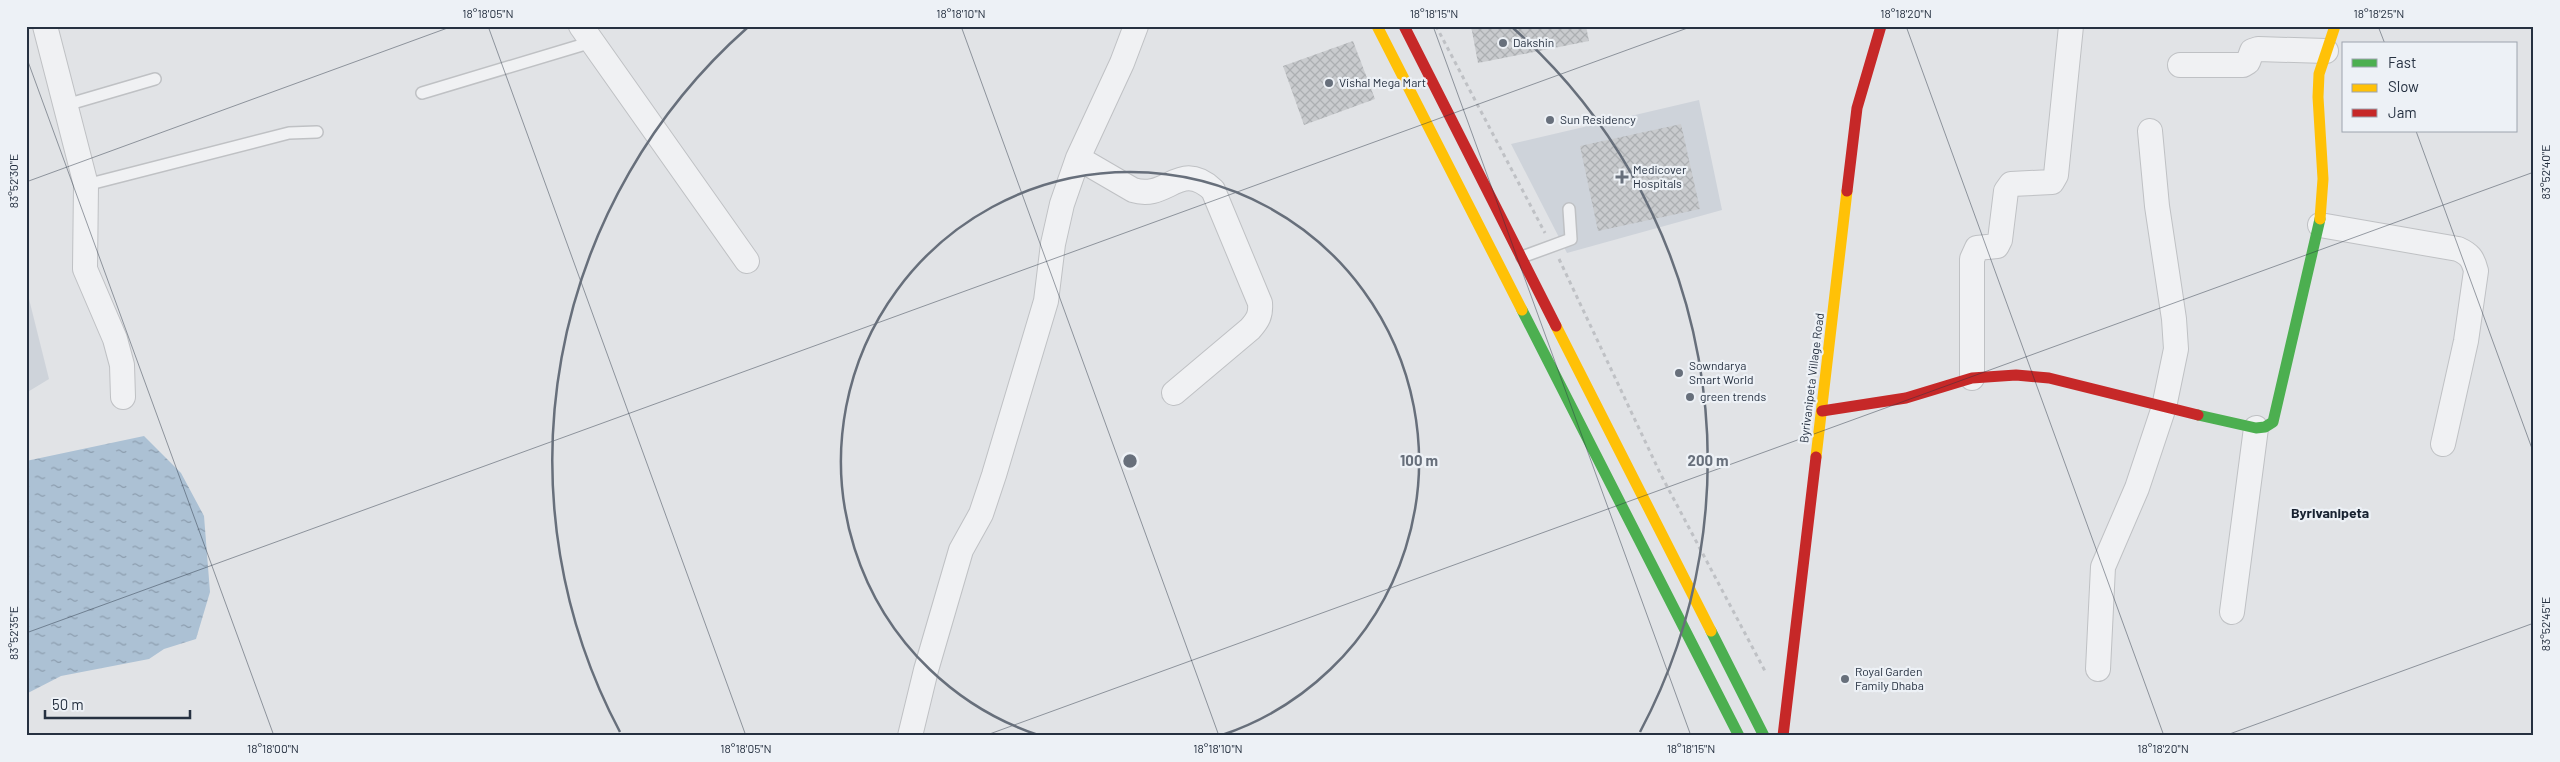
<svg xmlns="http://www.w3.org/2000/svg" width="2560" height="762" viewBox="0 0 2560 762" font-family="Barlow,sans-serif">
	<defs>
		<pattern id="water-ripples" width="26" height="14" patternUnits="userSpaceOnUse" patternTransform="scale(1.25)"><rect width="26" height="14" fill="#acc1d4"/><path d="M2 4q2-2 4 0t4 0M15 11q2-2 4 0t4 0" fill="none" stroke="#8c9dae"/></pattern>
		<pattern id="building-cross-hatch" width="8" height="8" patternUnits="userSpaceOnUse" patternTransform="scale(1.25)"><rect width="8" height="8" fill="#c9cbce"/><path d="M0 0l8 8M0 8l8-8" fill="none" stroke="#acafb2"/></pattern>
	</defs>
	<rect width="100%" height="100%" fill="#e1e3e6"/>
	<!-- built -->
	<path fill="#ced3da" d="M1699,100L1722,210L1567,253L1511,144Z
		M26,287L49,379L26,393Z"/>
	<!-- water -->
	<path fill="url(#water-ripples)" d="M144,436L181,473L204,516L210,592L196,639L164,649L149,659L61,676L26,694V461Z"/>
	<!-- building -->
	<path fill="url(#building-cross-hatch)" d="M1471,26H1586L1589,41L1478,63Z
		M1353,41L1375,99L1304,125L1283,66Z
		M1681,124L1700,209L1598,231L1580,146Z"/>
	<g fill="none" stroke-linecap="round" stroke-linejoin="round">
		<defs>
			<path id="lane" d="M422,93L592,42
				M66,105L155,79
				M86,185L289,133L317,132
				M1522,257L1571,239L1569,209"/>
			<path id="street" d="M45,26L86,185L85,269L115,339L122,365L123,397
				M581,26L747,261
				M2180,65H2243L2248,62L2252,51L2258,49L2326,51
				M1078,158L1133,190C1168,201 1179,159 1213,190L1260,303C1261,315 1258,320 1250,329L1174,393
				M2320,225L2458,249C2469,254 2473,258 2476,271L2466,341L2443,444
				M1972,378V259L1977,248L1997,246L2000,240L2006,191L2011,184L2052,182L2056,175L2071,26
				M2232,612L2256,428
				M2098,669L2103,567L2137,488L2164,407L2176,349L2174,319L2157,206L2150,131
				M910,736L926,670L961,550L981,514L994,475L1046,301L1053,244L1062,204L1078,158L1122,63L1136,26"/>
		</defs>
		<!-- lane casing -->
		<use href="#lane" stroke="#bfc1c4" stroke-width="14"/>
		<!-- street casing -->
		<use href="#street" stroke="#bfc1c4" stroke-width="26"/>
		<!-- path -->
		<path stroke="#bfc1c5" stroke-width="3" stroke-dasharray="4 4" stroke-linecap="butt" d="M1436,26L1545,233
			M1559,259L1661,475L1766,673"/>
		<!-- lane -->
		<use href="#lane" stroke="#f0f1f3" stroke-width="11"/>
		<!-- street -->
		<use href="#street" stroke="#f0f1f3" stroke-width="24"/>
		<!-- fast -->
		<path stroke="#4caf50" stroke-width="11" d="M1522,310L1739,736
			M2198,415L2256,428L2265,427L2273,422L2320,219
			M1711,631L1764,736"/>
		<!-- slow -->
		<path stroke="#ffc107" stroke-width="11" d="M1377,26L1522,310
			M2320,219L2323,179L2318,97L2319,74L2335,26
			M1556,326L1711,631
			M1816,457L1847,191"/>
		<!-- jam -->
		<path stroke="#c62828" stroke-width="11" d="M1404,26L1556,326
			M1847,191L1857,108L1881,26
			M1822,411L1906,398L1972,378L2016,375L2049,378L2198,415
			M1783,736L1816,457"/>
	</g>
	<!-- ticks -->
	<path fill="none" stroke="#263141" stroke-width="1" stroke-opacity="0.45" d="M488,26L746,736M961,26L1219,736M1433,26L1691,736M1906,26L2164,736M2378,26L2385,44M26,56L274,736M2416,131L2534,454M26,182L453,26M26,633L1693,26M984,736L2534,172M2224,736L2534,623"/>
	<!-- distance rings -->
	<g fill="none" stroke="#676f7b" stroke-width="2.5">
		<path d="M1038 735A289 289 0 1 1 1222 735"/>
		<path d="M620 732A578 578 0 0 1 747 28M1513 28A578 578 0 0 1 1640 732"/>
	</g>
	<!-- markers -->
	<g fill="#676f7b" stroke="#edf1f6" stroke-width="2">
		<circle cx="1503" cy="43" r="5"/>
		<circle cx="1329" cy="83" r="5"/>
		<circle cx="1550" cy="120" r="5"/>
		<path d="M1619.5 169.5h5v5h5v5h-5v5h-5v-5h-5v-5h5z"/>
		<circle cx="1679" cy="373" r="5"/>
		<circle cx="1690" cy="397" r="5"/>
		<circle cx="1845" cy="679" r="5"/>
	</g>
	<g text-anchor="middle" stroke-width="4.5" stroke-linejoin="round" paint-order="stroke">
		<!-- poi labels -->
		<g font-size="12" fill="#263141" stroke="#edf1f6" text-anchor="start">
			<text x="1513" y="47">Dakshin</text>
			<text x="1339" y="87">Vishal Mega Mart</text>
			<text x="1560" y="124">Sun Residency</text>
			<text x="1633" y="174">Medicover<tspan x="1633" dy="14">Hospitals</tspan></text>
			<text x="1689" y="370">Sowndarya<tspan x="1689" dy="14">Smart World</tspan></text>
			<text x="1700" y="401">green trends</text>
			<text x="1855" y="676">Royal Garden<tspan x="1855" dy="14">Family Dhaba</tspan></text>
		</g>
		<!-- street labels -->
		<g font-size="12" fill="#263141" stroke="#edf1f6">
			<text transform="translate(1812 378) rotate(-83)" y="4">Byrivanipeta Village Road</text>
		</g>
		<!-- neighbourhood labels -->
		<g font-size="14" font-weight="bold" fill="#182231" stroke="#edf1f6">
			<text x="2330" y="518">Byrivanipeta</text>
		</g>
	</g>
	<circle cx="1130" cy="461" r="8" fill="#676f7b" stroke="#edf1f6" stroke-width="2.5"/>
	<g font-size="15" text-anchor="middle" font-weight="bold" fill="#676f7b" stroke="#edf1f6" stroke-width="4.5" stroke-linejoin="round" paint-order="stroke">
		<text x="1419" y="466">100 m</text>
		<text x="1708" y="466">200 m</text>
	</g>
	<!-- border -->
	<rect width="2560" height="762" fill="none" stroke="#edf1f6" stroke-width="55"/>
	<!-- legend -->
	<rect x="2342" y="42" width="175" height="90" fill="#edf1f6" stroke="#9da4ae"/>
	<rect x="2352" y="59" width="25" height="8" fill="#4caf50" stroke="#9da4ae"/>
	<text x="2388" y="68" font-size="15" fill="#263141">Fast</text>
	<rect x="2352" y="84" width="25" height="8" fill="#ffc107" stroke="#9da4ae"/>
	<text x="2388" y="92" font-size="15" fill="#263141">Slow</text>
	<rect x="2352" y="109" width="25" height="8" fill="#c62828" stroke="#9da4ae"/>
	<text x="2388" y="118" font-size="15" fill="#263141">Jam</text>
	<!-- scale -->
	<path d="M45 710v8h145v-8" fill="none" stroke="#263141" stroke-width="2.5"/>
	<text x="52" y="710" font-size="15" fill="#263141" stroke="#edf1f6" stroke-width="4" paint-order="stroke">50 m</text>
	<rect x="28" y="28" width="2504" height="706" fill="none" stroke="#263141" stroke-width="2"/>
	<g font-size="12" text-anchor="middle" fill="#263141">
		<text x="488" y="18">18°18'05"N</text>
		<text x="961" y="18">18°18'10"N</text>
		<text x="1434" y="18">18°18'15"N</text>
		<text x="1906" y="18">18°18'20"N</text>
		<text x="2379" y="18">18°18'25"N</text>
		<text transform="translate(2546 172) rotate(-90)" y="4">83°52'40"E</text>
		<text transform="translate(14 181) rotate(-90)" y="4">83°52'30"E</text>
		<text transform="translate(2546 624) rotate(-90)" y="4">83°52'45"E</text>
		<text transform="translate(14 633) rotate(-90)" y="4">83°52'35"E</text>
		<text x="273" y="753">18°18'00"N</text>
		<text x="746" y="753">18°18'05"N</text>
		<text x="1218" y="753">18°18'10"N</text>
		<text x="1691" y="753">18°18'15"N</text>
		<text x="2163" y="753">18°18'20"N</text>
	</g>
</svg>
